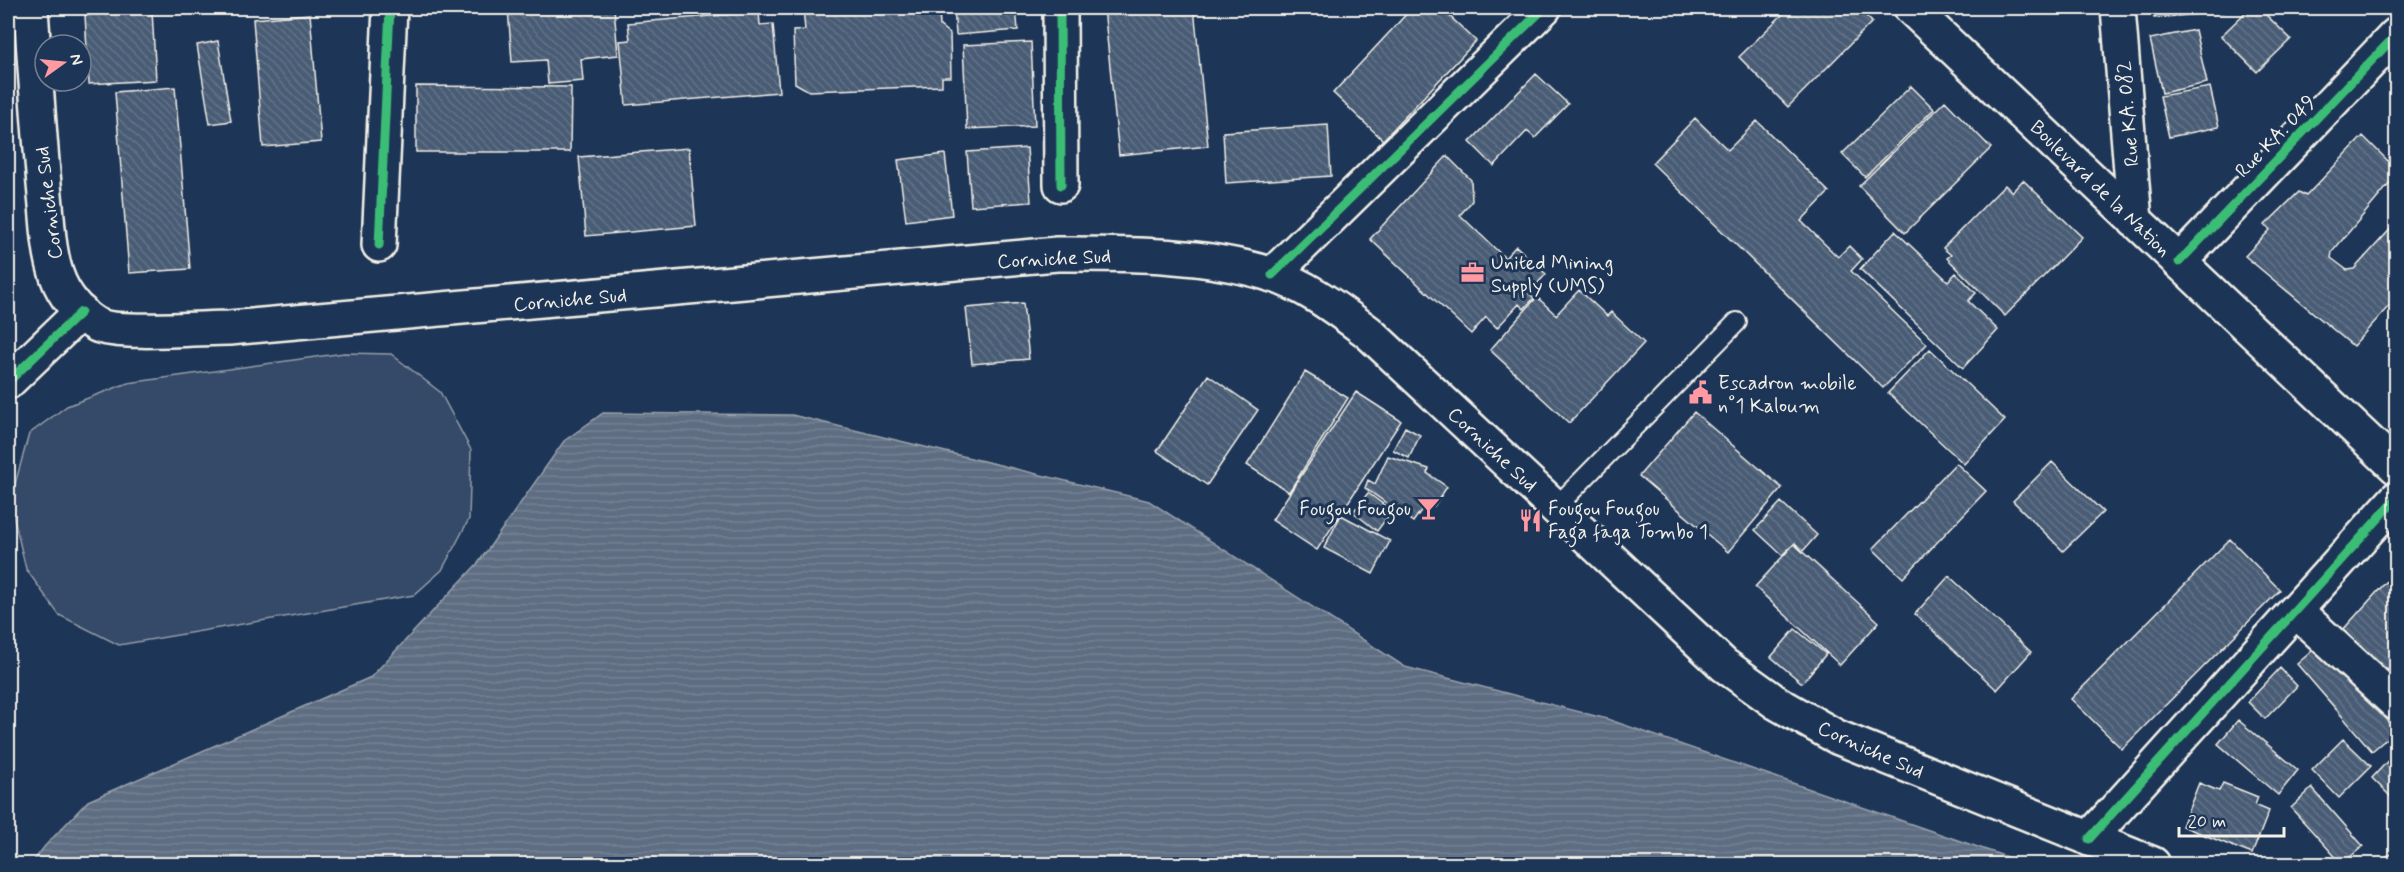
<svg xmlns="http://www.w3.org/2000/svg" width="2404" height="872" viewBox="0 0 2404 872" font-family="Mynerve,sans-serif">
	<defs>
		<pattern id="water-rules" width="6" height="5" patternUnits="userSpaceOnUse" patternTransform="scale(1.5)"><rect width="6" height="5" fill="#5e6d82"/><path d="M0 2.5h6" fill="none" stroke="#768294"/></pattern>
		<pattern id="building-back-hatch" width="6" height="6" patternUnits="userSpaceOnUse" patternTransform="scale(1.5)"><rect width="6" height="6" fill="#485b74"/><path d="M-1 5l2 2M0 0l6 6M5-1l2 2" fill="none" stroke="#637388"/></pattern>
	</defs>
	<rect width="100%" height="100%" fill="#1d3557"/>
	<filter id="ink" filterUnits="userSpaceOnUse"><feTurbulence type="fractalNoise" baseFrequency=".0167" numOctaves="2"/><feDisplacementMap in="SourceGraphic" scale="12" xChannelSelector="R" yChannelSelector="G"/><feConvolveMatrix kernelMatrix="1 2 1 2 8 2 1 2 1" color-interpolation-filters="sRGB"/></filter>
	<g filter="url(#ink)">
		<!-- pitch -->
		<path fill="#354a67" stroke="#949ea8" stroke-width="1.5" d="M344,353L391,354L440,392L471,450L469,519L442,570L414,595L119,645L59,615L26,569L10,502L29,434L67,406L128,383Z"/>
		<!-- water -->
		<path fill="url(#water-rules)" stroke="#9aa2ab" stroke-width="1.5" d="M603,413L792,415L1149,501L1405,667L1607,719L2027,864H31L45,846L88,801L371,677L479,562L564,441Z"/>
		<!-- building -->
		<path fill="url(#building-back-hatch)" stroke="#f4f1e8" stroke-width="1.5" d="M508,8H614L618,55L581,59L583,81L548,84L546,60L512,62Z
			M803,8L939,9L940,26L950,34L951,77H942V86L809,91L795,83L793,31L805,30Z
			M954,8H1016L1018,30L956,35Z
			M1104,8H1194L1208,146L1119,155Z
			M1412,8H1441L1476,41L1383,140L1333,93Z
			M1789,8H1858L1872,22L1788,107L1739,57Z
			M2153,8H2224V12L2154,18Z
			M2250,8H2259L2291,39L2257,72L2221,36Z
			M152,11L156,80L89,84L85,15Z
			M759,12L760,25L773,24L779,92L626,105L620,41L630,40L628,23Z
			M310,14L321,142L263,147L253,19Z
			M2195,30L2207,83L2162,93L2150,39Z
			M218,41L231,121L210,124L197,45Z
			M1031,42L1035,126L967,129L963,45Z
			M1536,74L1568,104L1535,138L1527,131L1494,166L1470,142Z
			M416,86L571,87L570,152H416Z
			M1911,86L1934,109L1865,177L1842,154Z
			M175,87L190,269L129,273L115,92Z
			M2210,87L2219,127L2169,137L2160,96Z
			M1945,101L1991,148L1905,233L1859,186Z
			M1695,118L1728,150L1757,121L1829,192L1801,221L1838,257L1849,246L1862,259L1851,271L1927,344L1883,388L1652,163Z
			M1328,125L1331,176L1226,183L1223,132Z
			M2363,136L2396,169V176L2332,252L2331,258L2347,270L2354,269L2396,223V298L2353,346L2245,256L2270,230L2265,225L2299,192L2306,196Z
			M689,148L696,226L586,236L579,157Z
			M1027,148L1031,202L971,206L967,152Z
			M945,154L952,215L906,221L898,160Z
			M1447,156L1471,180L1472,201L1460,215L1505,258L1516,246L1546,274L1529,293L1534,298L1524,309L1519,304L1497,328L1486,317L1471,334L1370,239Z
			M2023,180L2082,237L2005,316L1947,258L1951,255L1943,248L2005,185L2012,192Z
			M1895,231L1948,281L1956,273L1976,293L1968,301L1998,330L1963,368L1860,269Z
			M1579,290L1607,316L1611,312L1644,343L1569,423L1490,350L1537,297L1556,315Z
			M1023,303L1029,359L972,364L966,308Z
			M1930,349L2005,420L1964,464L1888,393Z
			M1305,372L1348,398L1289,492L1247,465Z
			M1208,375L1258,410L1207,485L1157,451Z
			M1356,392L1401,421L1317,550L1272,520Z
			M1694,412L1782,488L1728,552L1639,476Z
			M1405,427L1420,435L1409,458L1393,450Z
			M1388,456L1429,469L1427,473L1447,487L1434,506L1427,502L1413,522L1365,488L1368,480L1375,484Z
			M2052,462L2103,512L2063,551L2013,501Z
			M1956,463L1986,491L1903,578L1873,549Z
			M1368,493L1392,511L1377,531L1353,512Z
			M1781,502L1817,535L1803,551L1795,543L1782,555L1755,530Z
			M1341,515L1390,541L1373,574L1324,548Z
			M2230,539L2280,590L2122,749L2071,699Z
			M1794,544L1879,622L1840,665L1755,587Z
			M2396,571V661L2385,673L2341,632Z
			M1949,576L2031,652L1997,690L1915,614Z
			M1795,629L1826,654L1802,683L1771,657Z
			M2321,643L2396,731L2372,751L2297,664Z
			M2280,668L2297,686L2265,719L2248,702Z
			M2238,720L2298,770L2278,795L2218,744Z
			M2343,739L2371,766L2339,798L2312,770Z
			M2396,752V802L2372,778Z
			M2199,783L2219,791L2223,783L2258,797L2255,805L2269,811L2252,854L2182,826Z
			M2312,788L2363,846L2342,864L2291,808Z
			M2394,852L2396,856V864H2377Z"/>
		<g fill="none" stroke-linecap="round" stroke-linejoin="round">
			<defs>
				<path id="service" d="M1555,508L1737,322"/>
				<path id="minor" d="M1060,8L1061,185
					M2118,8L2135,221
					M379,245L390,8
					M2179,262L2396,35
					M1272,275L1544,8
					M8,382L81,312
					M2296,611L2396,703
					M2089,839L2396,499"/>
				<path id="secondary" d="M31,8C35,70 39,133 45,195C48,222 48,250 57,276C63,294 80,316 97,325C117,335 203,328 229,328L1057,254C1128,254 1201,253 1270,274C1306,285 1338,310 1368,332L1724,665L1777,703L1837,737L2153,864"/>
				<path id="primary" d="M1911,8L2396,467"/>
			</defs>
			<!-- service casing -->
			<use href="#service" stroke="#f4f1e8" stroke-width="22"/>
			<!-- minor casing -->
			<use href="#minor" stroke="#f4f1e8" stroke-width="38"/>
			<!-- secondary casing -->
			<use href="#secondary" stroke="#f4f1e8" stroke-width="38"/>
			<!-- primary casing -->
			<use href="#primary" stroke="#f4f1e8" stroke-width="38"/>
			<!-- service -->
			<use href="#service" stroke="#1d3557" stroke-width="18"/>
			<!-- minor -->
			<use href="#minor" stroke="#1d3557" stroke-width="33"/>
			<!-- secondary -->
			<use href="#secondary" stroke="#1d3557" stroke-width="33"/>
			<!-- primary -->
			<use href="#primary" stroke="#1d3557" stroke-width="33"/>
			<defs>
				<path id="cycleway" d="M1060,8L1061,185
					M379,245L390,8
					M2179,262L2396,35
					M1272,275L1544,8
					M8,382L81,312
					M2089,839L2396,499"/>
			</defs>
			<!-- cycleway casing -->
			<use href="#cycleway" stroke="#1d3557" stroke-width="13"/>
			<!-- cycleway -->
			<use href="#cycleway" stroke="#3abd76" stroke-width="9"/>
		</g>
	</g>
	<!-- icons -->
	<defs>
		<symbol id="office-bare" viewBox="-9 -9 18 18"><path d="M-6-3h4V-5.5h4V-3h4V5H-6ZM-1-4.5V-3h2v-1.5ZM-6 0V1H6V0Z" fill="#ff9aa2" stroke="#1d3557" stroke-width="2.5" paint-order="stroke"/></symbol>
		<symbol id="civic-bare" viewBox="-9 -9 18 18"><path d="M-.6-6.5H3V-4.5H.6V-3L4-1V1h2V6H-6V1h2V-1L-.6-3ZM-1.2 2.5V6h2.4V2.5Z" fill="#ff9aa2" stroke="#1d3557" stroke-width="2.5" paint-order="stroke"/></symbol>
		<symbol id="bar-bare" viewBox="-9 -9 18 18"><path d="M-6-5H6L.8 .8V4.5H3.5V6h-7V4.5H-.8V.8Z" fill="#ff9aa2" stroke="#1d3557" stroke-width="2.5" paint-order="stroke"/></symbol>
		<symbol id="restaurant-bare" viewBox="-9 -9 18 18"><path d="M-5-6h1v4h1v-4h1v4h1v-4h1v5L-1.5 .5V6h-2V.5L-5-1ZM5-6V6H3V1.5H1.5Q1.5-4 5-6Z" fill="#ff9aa2" stroke="#1d3557" stroke-width="2.5" paint-order="stroke"/></symbol>
	</defs>
	<g fill-rule="evenodd">
		<use href="#office-bare" x="1456" y="256" width="33" height="33"/>
		<use href="#civic-bare" x="1684" y="376" width="33" height="33"/>
		<use href="#bar-bare" x="1412" y="492" width="33" height="33"/>
		<use href="#restaurant-bare" x="1514" y="504" width="33" height="33"/>
	</g>
	<g text-anchor="middle" stroke-width="6" stroke-linejoin="round" paint-order="stroke">
		<!-- street labels -->
		<g font-size="20" fill="#f4f1e8" stroke="#1d3557">
			<text transform="translate(2127 114) rotate(-95)" y="7">Rue KA. 082</text>
			<text transform="translate(2275 136) rotate(-46)" y="7">Rue KA. 049</text>
			<text transform="translate(2101 188) rotate(44)" y="7">Boulevard de la Nation</text>
			<text transform="translate(48 203) rotate(-97)" y="7">Corniche Sud</text>
			<text transform="translate(1054 258) rotate(-3)" y="7">Corniche Sud</text>
			<text transform="translate(570 299) rotate(-5)" y="7">Corniche Sud</text>
			<text transform="translate(1493 449) rotate(43)" y="7">Corniche Sud</text>
			<text transform="translate(1871 749) rotate(24)" y="7">Corniche Sud</text>
		</g>
		<!-- poi labels -->
		<g font-size="20" fill="#f4f1e8" stroke="#1d3557" text-anchor="start">
			<text x="1491" y="269">United Mining<tspan x="1491" dy="23">Supply (UMS)</tspan></text>
			<text x="1718" y="389">Escadron mobile<tspan x="1718" dy="23">n°1 Kaloum</tspan></text>
			<text x="1411" y="515" text-anchor="end">Fougou Fougou</text>
			<text x="1548" y="515">Fougou Fougou<tspan x="1548" dy="23">Faga faga Tombo 1</tspan></text>
		</g>
	</g>
	<!-- margin -->
	<rect width="2404" height="872" fill="none" stroke="#1d3557" stroke-width="30"/>
	<rect x="15" y="15" width="2374" height="842" fill="none" stroke="#f4f1e8" stroke-width="2" filter="url(#ink)"/>
	<!-- north arrow -->
	<g transform="translate(63 63) rotate(75)"><circle r="28" fill="#1d3557" stroke="#738091" stroke-width="1.5"/>
	<path d="M0-4.5L10 22L0 15L-10 22Z" fill="#ff9aa2"/>
	<text y="-9" font-size="16" font-weight="bold" text-anchor="middle" fill="#f4f1e8">N</text>
	</g>
	<!-- scale -->
	<path d="M2179 827v9h105v-9" fill="none" stroke="#f4f1e8" stroke-width="3"/>
	<text x="2188" y="827" font-size="18" fill="#f4f1e8" stroke="#1d3557" stroke-width="4.5" paint-order="stroke">20 m</text>
</svg>
